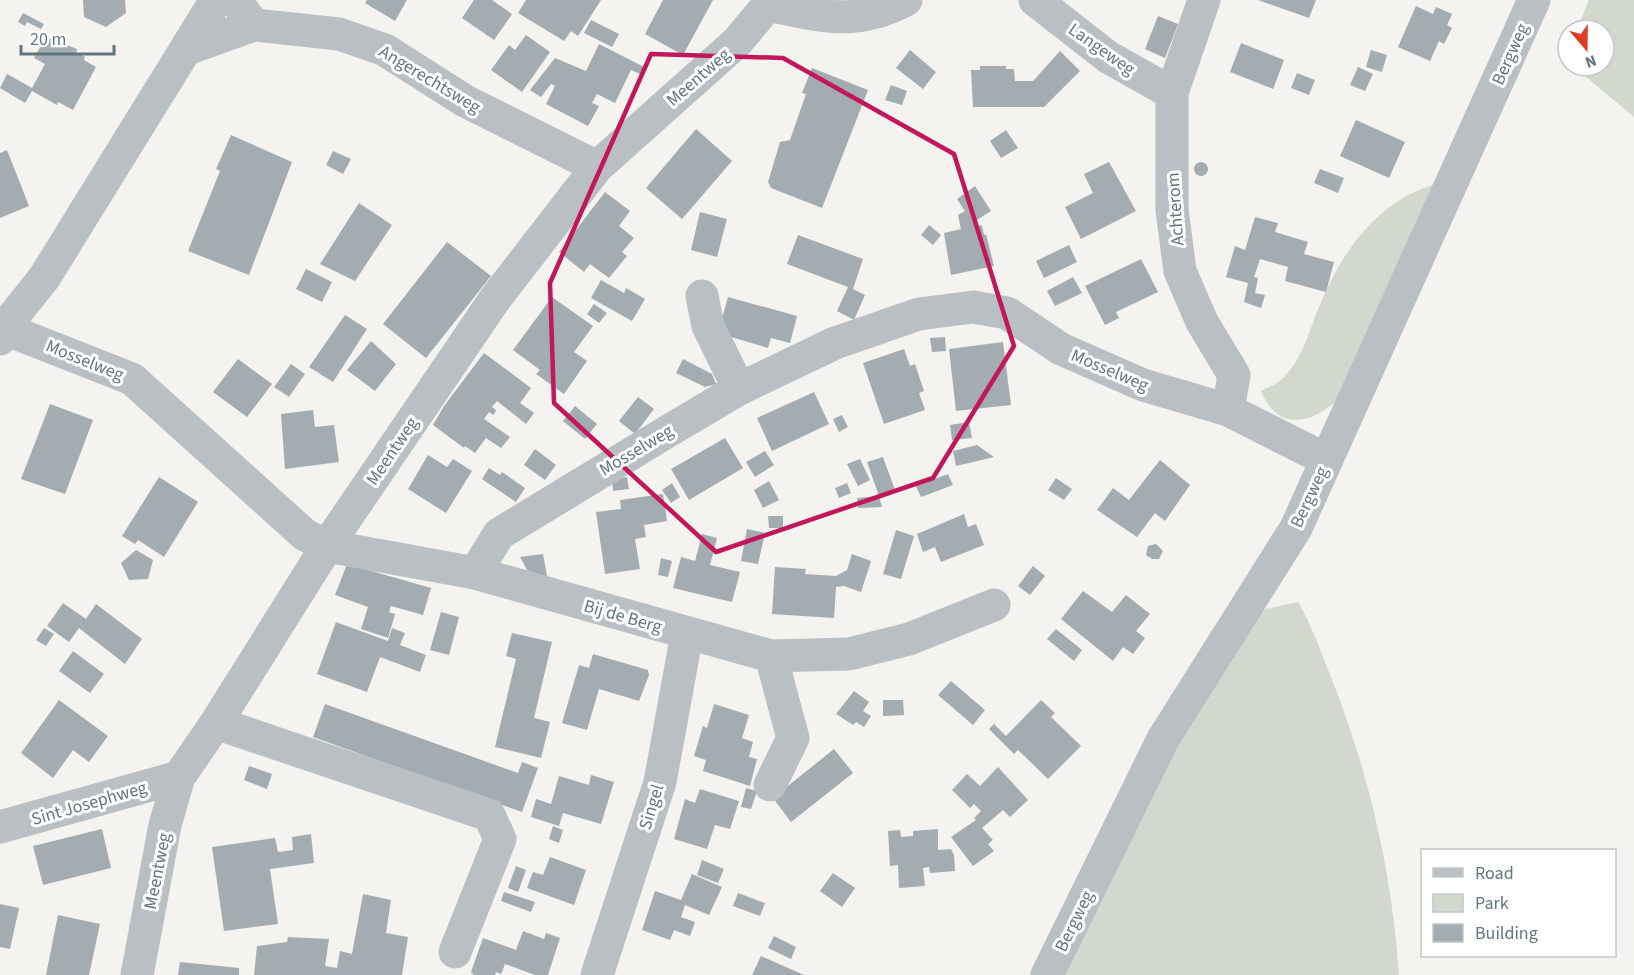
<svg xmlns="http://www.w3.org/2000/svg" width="1634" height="975" viewBox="0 0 1634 975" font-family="'Source Sans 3',sans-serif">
	<rect width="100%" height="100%" fill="#f4f3ef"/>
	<!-- green -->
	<path fill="#d3d8cf" d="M1589,0H1634V117L1573,66H1604V30H1577Z
		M1444,182L1340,398C1313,423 1279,434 1261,391C1269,387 1279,383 1285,376C1304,356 1310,327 1321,302C1344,247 1383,195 1444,182Z
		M1298,602C1312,626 1321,652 1331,677C1369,773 1392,872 1399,975H1065L1164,764L1260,610Z"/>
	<!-- building -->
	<path fill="#a3acb0" d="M83,0H125L126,13L106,27L84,17Z
		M367,0H407L395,21L365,3Z
		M474,0H492L512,14L494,40L462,18Z
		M526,0H601L578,36L571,31L564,41L518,13Z
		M663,0H713L683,55L645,34Z
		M1258,0H1316L1309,18Z
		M1416,6L1433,14L1436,7L1452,14L1447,25L1452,28L1444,44L1439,41L1430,61L1398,47Z
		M23,13L44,24L41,29L27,22L25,26L18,22Z
		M1158,16L1178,24L1165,58L1145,49Z
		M591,20L619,34L612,47L584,33Z
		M526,35L550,52L522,92L491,70L509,45L515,50Z
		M46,37L77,49L76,52L85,57L84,60L96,67L73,110L58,102L57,105L32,91L25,103L0,88L7,74L32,88L45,64L34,58Z
		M1241,43L1284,60L1273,89L1230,72Z
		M599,44L646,68L642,75L631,70L615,103L597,94L592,103L599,106L588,126L546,104L555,86L551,84L541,97L530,90L555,58L586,71Z
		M910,50L936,72L923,89L896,68Z
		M1371,50L1387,55L1382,72L1366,67Z
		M1060,51L1080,71L1044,107H973L971,70H980V66H1006V69H1014L1015,81H1033Z
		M1358,67L1373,74L1365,91L1350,85Z
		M812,68L868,90L822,208L771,188L768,182L780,142L790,140L806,94L802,93Z
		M1297,73L1315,80L1309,95L1291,88Z
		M891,85L907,91L902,105L885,100Z
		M1356,120L1405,142L1389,178L1340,156Z
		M696,129L732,161L682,219L646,188Z
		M1006,130L1018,148L1001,158L990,141Z
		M231,135L292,162L249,275L188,251L220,171L216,169Z
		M7,150L29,206L0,218V153Z
		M333,151L351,159L343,174L326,165Z
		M1194 169a7 7 0 1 1 14 0a7 7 0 1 1-14 0Z
		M1109,162L1136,211L1081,239L1065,207L1093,193L1084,174Z
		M1320,169L1344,178L1338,193L1314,183Z
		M975,186L991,211L977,220L978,226L982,225L984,235L986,234L994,266L951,275L944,233L961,229L958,215L965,211L957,199Z
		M605,192L630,211L619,226L634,238L622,252L627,256L609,278L590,264L584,272L559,252Z
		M359,203L392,225L355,281L320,264Z
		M700,212L727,219L717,257L691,250Z
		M1255,217L1278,223L1275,232L1308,242L1304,254L1334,262L1326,292L1285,281L1288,267L1260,259L1254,277L1258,278L1255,293L1265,295L1261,308L1244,302L1248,283L1226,277L1235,246L1245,250Z
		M929,225L941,235L933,245L921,235Z
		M798,235L863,259L853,289L865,295L854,320L837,311L848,287L787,264Z
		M447,242L491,276L426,358L383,324Z
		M1069,245L1077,262L1044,278L1036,261Z
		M1141,259L1158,292L1116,312L1119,318L1105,325L1085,286Z
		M306,269L332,282L322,302L296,289Z
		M1073,277L1082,293L1055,306L1047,291Z
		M601,280L624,293L626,288L645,299L632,321L591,298Z
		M552,297L593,326L574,352L587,361L564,394L536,374L540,370L513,350Z
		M728,297L797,316L790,343L771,338L768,348L718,333Z
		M594,304L607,313L599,323L587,314Z
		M345,315L367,329L333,382L309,367Z
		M945,337L946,351L932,352L930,338Z
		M371,341L396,364L375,391L347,370Z
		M1003,342L1011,405L956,411L949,349Z
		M904,349L910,366L915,364L924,391L919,393L925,410L884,424L863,363Z
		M484,353L531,388L520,403L534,413L526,424L497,401L492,407L496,410L495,413L493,415L489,412L484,419L510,437L501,448L486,438L475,453L465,446L464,448L433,425L444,406Z
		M238,359L272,384L247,417L213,392Z
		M683,359L712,374L716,384L705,387L676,373Z
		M291,364L305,374L289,397L274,387Z
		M814,392L829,424L772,451L757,418Z
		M638,397L654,409L635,434L619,421Z
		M50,404L93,420L65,494L21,479Z
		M575,406L597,424L585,439L563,421Z
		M313,410L315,427L334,425L339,462L285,469L281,414Z
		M842,415L848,427L839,432L833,419Z
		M969,422L972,438L952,440L950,425Z
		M725,438L743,468L689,500L671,469Z
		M977,445L994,457L956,466L953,451Z
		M535,449L556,465L545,480L524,465Z
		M765,451L774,465L755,477L746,462Z
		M428,455L447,467L453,459L472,471L446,513L408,489Z
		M883,457L895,490L879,496L867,462Z
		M860,459L870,480L858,486L847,464Z
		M1160,460L1190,485L1165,521L1155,513L1137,537L1097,510L1113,488L1129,500Z
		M489,468L500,475L502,472L525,488L516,502L482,479Z
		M948,474L953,485L921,497L916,486Z
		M159,477L198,502L164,557L138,540L135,544L122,536Z
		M627,477L629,489L613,491L612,479Z
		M1056,478L1072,489L1064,500L1048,490Z
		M769,481L779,500L763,508L754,490Z
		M672,483L680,497L671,503L662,490Z
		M847,483L851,493L839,498L835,488Z
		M663,494L667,521L644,525L646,537L635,539L640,569L605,574L596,512L621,509L620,500Z
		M879,496L882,507L858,508L857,498Z
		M964,514L968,527L976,524L984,545L941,562L935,547L923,552L917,534Z
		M768,516H783V528H769Z
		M747,529L765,533L758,564L741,561Z
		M896,530L914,536L901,579L883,574Z
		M702,534L717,538L710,565L740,572L732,602L673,588L681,557L695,561Z
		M1156,544L1163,551L1159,559H1152L1146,555L1148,546Z
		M136,550L153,560L148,579L129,580L121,563Z
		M543,554L547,576L545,577L527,570L520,557Z
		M852,554L871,561L861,592L844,586L836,587L834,618L772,614L775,567L806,569L805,574L836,576L847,570Z
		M661,558L672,561L668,577L658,575Z
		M347,564L431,588L423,615L391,606L389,612L395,614L388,638L361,629L368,607L335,595Z
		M1033,566L1045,576L1030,595L1018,586Z
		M1083,591L1112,612L1126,595L1150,614L1136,631L1145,638L1133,654L1123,647L1113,661L1061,619Z
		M63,603L86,619L96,604L142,639L125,664L79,628L69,642L47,626Z
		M441,612L459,617L449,655L430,650Z
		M336,622L388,641L392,628L405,633L400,645L426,655L420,672L380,657L367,692L317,674Z
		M44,628L54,634L46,646L36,640Z
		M1056,629L1082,650L1074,661L1047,639Z
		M512,633L552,642L534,718L550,722L541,758L495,747L516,659L506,656Z
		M73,651L104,674L90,693L59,671Z
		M593,654L648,670L649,675L639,701L599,689L587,730L562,723L579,665L589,668Z
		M951,681L985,710L973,725L938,695Z
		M854,691L869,702L863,711L871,716L864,727L856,722L853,725L836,714Z
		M59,700L108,736L89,762L73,750L53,778L21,753Z
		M883,700H903L904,715L883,716Z
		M1041,700L1055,713L1051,717L1081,746L1048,779L1018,750L1014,754L989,729L994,724L1006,736Z
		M325,704L518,773L522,762L538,768L522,812L313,737Z
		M714,704L749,715L742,738L753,742L749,757L757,759L750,786L703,771L706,760L694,756L703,726L707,728Z
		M834,749L853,773L791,822L773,798Z
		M249,766L272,774L267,789L244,780Z
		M998,767L1028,800L1010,817L1003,810L982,828L993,840L988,844L994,851L973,866L951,837L976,820L974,818L981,811L974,804L970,808L952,790L967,774L980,786Z
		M591,775L614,782L601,824L563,813L559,826L531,817L536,799L551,804L559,776L589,785Z
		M746,788L757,791L751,809L741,807Z
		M700,789L739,801L730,829L715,825L707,849L674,839L685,799L695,803Z
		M553,826L563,830L559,843L549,839Z
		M102,829L111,868L43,885L33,846Z
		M938,829V850L951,849L954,855L955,871L930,873L929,867L923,868L925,886L899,888L898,865L890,866L888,831L900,830L901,837L913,836V831Z
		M311,834L314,863L270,869L278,924L224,931L212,847L275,838L278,852L293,850L292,837Z
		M550,857L586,870L574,905L527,888L533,872L543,875Z
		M702,860L724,869L718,883L697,875Z
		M516,866L526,870L518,892L508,888Z
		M833,873L855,888L842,907L820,891Z
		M692,874L722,887L709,915L685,905L681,917L695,922L690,936L674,930L670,940L642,930L655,891L681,900Z
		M504,892L535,902L531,912L501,901Z
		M738,893L765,903L760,916L733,906Z
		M363,894L391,900L386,933L408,937L402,975H254L257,946L287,942L288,937L329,939L325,966L337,968L340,951L352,954Z
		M0,904L19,908L10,949L0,947Z
		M58,915L100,924L89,975H46Z
		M523,931L544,939L546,933L560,938L548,975H535L505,964L501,974L496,972L495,975H474L471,972L483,938L516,950Z
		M774,936L796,947L791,959L768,948Z
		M761,956L804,975H752Z
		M180,962L239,968V975H178Z"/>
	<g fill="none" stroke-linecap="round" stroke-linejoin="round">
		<!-- minor -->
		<path stroke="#b9bfc2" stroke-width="33" d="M235,0L254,25L339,34L385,50L465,101L597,167
			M1035,0L1108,57L1172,93
			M1204,0L1172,93V210L1180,271L1202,322L1234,375L1228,410
			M768,5C821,16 855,27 906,0
			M187,49L254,25
			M702,296L708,326L739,389
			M0,327L132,379L305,535L327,546L475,573L499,534L665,433L739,389L835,343L919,314L973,307L1007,313L1061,349L1143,385L1228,410L1327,460
			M0,339L4,328L44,278L216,0
			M475,573L771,656L849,654L909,639L994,605
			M216,723L489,815L500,839L455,952
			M770,785L793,738L771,656
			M0,827L179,777
			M137,975L165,825L179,777L216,723L327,546L495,299L597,167L737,42L768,5V0
			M597,975L660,782L687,634
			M1047,975L1163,739L1296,528L1534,0"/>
	</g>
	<!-- marked area -->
	<path fill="none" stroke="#c2185b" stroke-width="4.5" stroke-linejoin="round" d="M651,54L783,58L954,154L1014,346L933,478L716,552L554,403L550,283Z"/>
	<g text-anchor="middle" stroke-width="6" stroke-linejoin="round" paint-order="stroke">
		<!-- street labels -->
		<g font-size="18" fill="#637680" stroke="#fff">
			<text transform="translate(1102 49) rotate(35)" y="6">Langeweg</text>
			<text transform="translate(1510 54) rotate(-66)" y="6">Bergweg</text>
			<text transform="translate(698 77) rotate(-41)" y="6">Meentweg</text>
			<text transform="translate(430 79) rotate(31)" y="6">Angerechtsweg</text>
			<text transform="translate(1175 209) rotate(-94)" y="6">Achterom</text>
			<text transform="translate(85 360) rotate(22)" y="6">Mosselweg</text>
			<text transform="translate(1110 370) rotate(23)" y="6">Mosselweg</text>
			<text transform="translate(636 450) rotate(-31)" y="6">Mosselweg</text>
			<text transform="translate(392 451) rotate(-56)" y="6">Meentweg</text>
			<text transform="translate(1309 497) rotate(-65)" y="6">Bergweg</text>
			<text transform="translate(623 616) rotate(16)" y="6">Bij de Berg</text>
			<text transform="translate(89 803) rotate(-16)" y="6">Sint Josephweg</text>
			<text transform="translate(651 807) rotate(-73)" y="6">Singel</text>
			<text transform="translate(157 871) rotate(-79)" y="6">Meentweg</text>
			<text transform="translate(1074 921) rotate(-64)" y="6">Bergweg</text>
		</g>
	</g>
	<!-- legend -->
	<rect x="1421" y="849" width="195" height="108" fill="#ffffff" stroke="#c1c8cc" stroke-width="1.5"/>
	<rect x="1433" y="868" width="30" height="9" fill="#b9bfc2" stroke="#c1c8cc" stroke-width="1.5"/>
	<text x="1475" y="879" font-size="18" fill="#637680">Road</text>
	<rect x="1433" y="894" width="30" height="18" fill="#d3d8cf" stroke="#c1c8cc" stroke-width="1.5"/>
	<text x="1475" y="909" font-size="18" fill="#637680">Park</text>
	<rect x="1433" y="924" width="30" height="18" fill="#a3acb0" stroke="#c1c8cc" stroke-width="1.5"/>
	<text x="1475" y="939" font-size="18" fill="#637680">Building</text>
	<!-- north arrow -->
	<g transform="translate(1586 48) rotate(160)"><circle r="28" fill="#ffffff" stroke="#c1c8cc" stroke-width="1.5"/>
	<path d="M0-4.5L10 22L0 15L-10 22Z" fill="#dd3c25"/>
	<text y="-9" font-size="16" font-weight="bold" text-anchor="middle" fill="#637680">N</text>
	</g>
	<!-- scale -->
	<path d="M21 45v9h93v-9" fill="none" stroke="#637680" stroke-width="3"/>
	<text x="30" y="45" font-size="18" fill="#637680" stroke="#ffffff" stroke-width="4.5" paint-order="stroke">20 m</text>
</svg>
